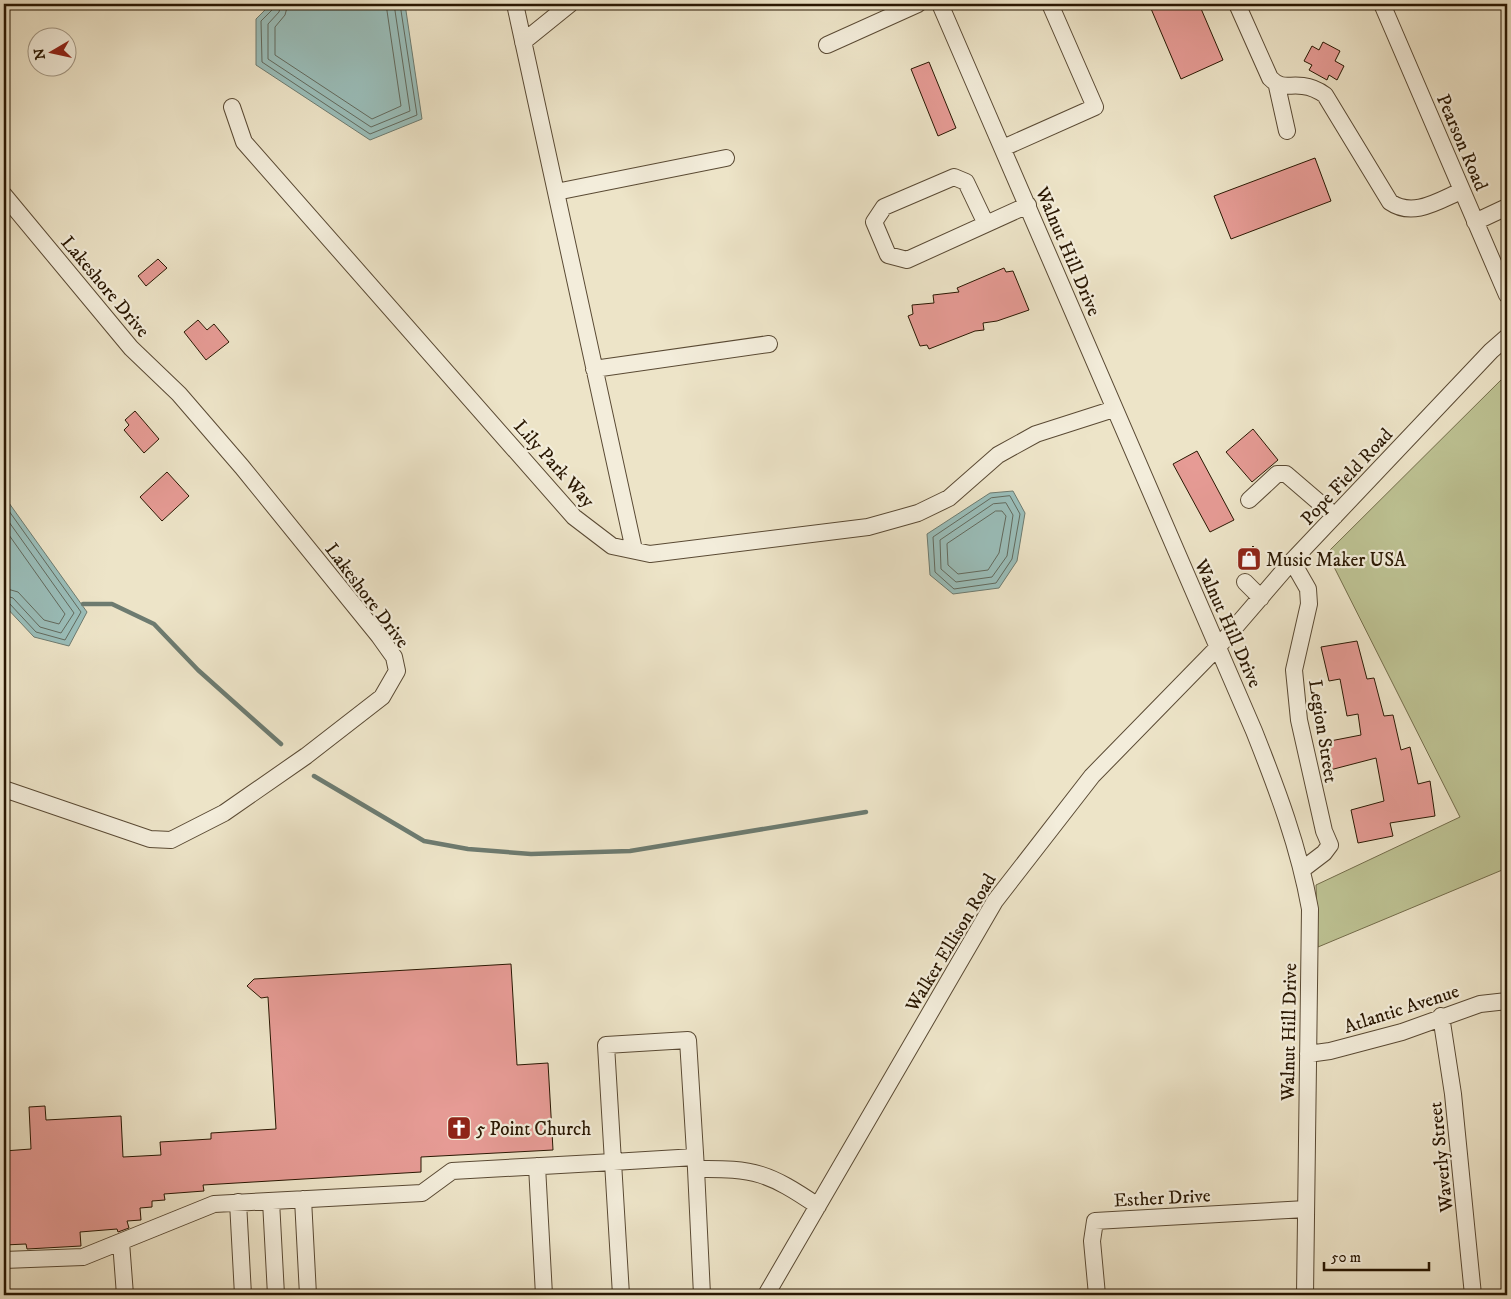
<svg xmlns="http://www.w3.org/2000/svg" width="1511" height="1299" viewBox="0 0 1511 1299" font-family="'IM FELL DW Pica',serif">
	<rect width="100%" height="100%" fill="#ede4c8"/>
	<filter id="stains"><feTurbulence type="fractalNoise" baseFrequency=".004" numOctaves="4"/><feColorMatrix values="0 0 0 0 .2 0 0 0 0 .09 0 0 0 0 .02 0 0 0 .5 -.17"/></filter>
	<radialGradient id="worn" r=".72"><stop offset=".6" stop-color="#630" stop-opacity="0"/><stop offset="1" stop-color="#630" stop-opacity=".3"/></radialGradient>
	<!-- green -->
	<path fill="#bdc293" stroke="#736c4a" d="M1507,374V868L1318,947L1316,885L1460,817L1327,553Z"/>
	<!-- water -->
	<path fill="#9abeba" stroke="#6d7b70" d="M271,4H405L422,119L370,140L256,65V19Z
		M1013,491L1025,513L1017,561L999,588L953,594L930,575L927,534L990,493Z
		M4,496L87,612L69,646L34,637L4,605Z"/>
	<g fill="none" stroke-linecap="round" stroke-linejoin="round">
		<!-- shore -->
		<path stroke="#626a5e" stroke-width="1" d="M274,4L273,9L261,21L262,62L370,134L417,115L400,4
			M281,4L279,12L268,24V59L371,127L410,111L394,4
			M288,4L285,15L275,27V55L372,119L401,106L386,4
			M1010,496L1020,514L1012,559L996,583L954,589L935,572L933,537L991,498Z
			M1006,503L1013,515L1007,556L992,577L956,582L941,569L940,540L993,504Z
			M4,504L81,612L65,640L36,632L9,603L4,602
			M996,511H1002L1006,516L999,553L988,570L958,574L948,565L947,544Z
			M4,515L74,613L61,633L40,627L13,598L4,595
			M4,528L65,614L59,624L44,620L18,592L4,588"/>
		<!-- stream -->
		<path stroke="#6d7b70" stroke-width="4.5" d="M83,604H112L154,624L198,670L281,744
			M314,776L424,841L468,849L531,854L630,851L866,812"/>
	</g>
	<!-- building -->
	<path fill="#e69b95" stroke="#291702" d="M1149,4H1199L1223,60L1181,79Z
		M1323,42L1340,51L1335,61L1344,66L1337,80L1329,75L1327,80L1309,70L1312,65L1304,61L1312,46L1319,50Z
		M929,62L956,128L938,136L911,69Z
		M1315,158L1331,201L1231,239L1214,196Z
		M158,259L167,268L146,286L138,276Z
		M1004,268L1006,272L1013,271L1029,310L997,321L983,323L984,330L975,331L929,349L927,345L920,346L908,316L913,314L912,305L934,303L933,295L959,292L957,288Z
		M198,320L207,330L214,324L229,342L206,360L184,332Z
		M135,411L159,439L144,453L124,430L129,425L125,420Z
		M1253,429L1278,460L1252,482L1226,452Z
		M1197,451L1234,520L1210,532L1173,464Z
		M167,472L189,496L162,521L140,497Z
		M1253,546L1261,555L1245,571L1237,562Z
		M1357,641L1367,679L1374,678L1384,716L1393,715L1401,750L1410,747L1418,784L1430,781L1435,816L1390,823L1393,836L1358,843L1351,810L1384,801L1376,758L1330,770L1325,742L1361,735L1358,714L1347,716L1340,679L1329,681L1321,647Z
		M511,964L517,1065L548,1063L553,1150L421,1157V1172L203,1185L204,1191L164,1194L165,1200L152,1201V1207L140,1208L141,1220L127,1221L129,1228L118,1232L117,1229L80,1232L81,1246L27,1249L26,1244L4,1245V1151L31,1149L29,1107L45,1106L46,1120L121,1116L123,1157L161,1155L160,1142L211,1139V1133L276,1129L268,997L261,998L247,986L254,979Z"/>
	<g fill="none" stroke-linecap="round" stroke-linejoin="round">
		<defs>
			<path id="minor" d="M515,4L634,550
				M940,4L1254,731C1277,789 1299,847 1310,909L1305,1295
				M1237,4L1270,78C1282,90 1288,84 1303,86C1312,87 1318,90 1325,95L1390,202C1413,218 1438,201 1461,191
				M1382,4L1507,295
				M523,42L570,4
				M827,45L918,4
				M1277,86L1287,131
				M232,107L244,142L574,517L612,546L650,554L868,527L918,513L949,498L998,455L1036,434L1114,409
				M1003,148L1095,107L1050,4
				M556,192L726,158
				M4,195L131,348L179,394L242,467L379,636L394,657L397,671L382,697L306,756L224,813L171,840L150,839L4,789
				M1475,222L1507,207
				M986,224L966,182L954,177L884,207L874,222L888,255L907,260L1028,205
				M594,369L769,344
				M1249,500L1277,474H1286L1335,516
				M1292,561L1308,589L1309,604L1294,670L1299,720L1324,831L1330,845L1324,853L1303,869
				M1245,582L1261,598
				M1441,1016L1453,1094L1473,1295
				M1308,1054L1330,1051L1402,1032L1480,1004L1507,1001
				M695,1157L613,1162L606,1045L688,1040L696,1169
				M537,1166L544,1295
				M303,1199L308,1295
				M271,1201L276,1295
				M238,1202L243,1295
				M121,1242L125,1295
				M4,1260L83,1257L214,1204L422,1193L452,1171L613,1162L621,1295
				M702,1295L696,1169C755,1168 769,1173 818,1206
				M766,1295L995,901L1092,776L1218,647L1292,561L1491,351L1507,337
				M1097,1295L1092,1241L1095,1221L1306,1209"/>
		</defs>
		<!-- minor casing -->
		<use href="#minor" stroke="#5a4a34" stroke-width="18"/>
		<!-- minor -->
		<use href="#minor" stroke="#f3eddb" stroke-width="16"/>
	</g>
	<!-- icons -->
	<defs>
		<symbol id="shop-square" viewBox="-11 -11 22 22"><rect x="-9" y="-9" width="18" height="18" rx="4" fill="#8f2418" stroke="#f3eddb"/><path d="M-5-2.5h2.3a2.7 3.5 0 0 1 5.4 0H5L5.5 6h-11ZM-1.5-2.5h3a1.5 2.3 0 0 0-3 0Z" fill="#fff"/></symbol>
		<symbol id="church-square" viewBox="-11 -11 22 22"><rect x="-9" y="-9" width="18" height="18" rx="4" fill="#8f2418" stroke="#f3eddb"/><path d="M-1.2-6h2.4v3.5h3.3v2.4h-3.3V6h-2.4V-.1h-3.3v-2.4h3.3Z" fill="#fff"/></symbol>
	</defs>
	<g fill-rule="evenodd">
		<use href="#shop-square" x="1235" y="545" width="28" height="28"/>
		<use href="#church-square" x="445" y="1114" width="28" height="28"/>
	</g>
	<g text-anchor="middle" stroke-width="4.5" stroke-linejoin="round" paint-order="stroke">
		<!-- street labels -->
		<g font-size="19" fill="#291702" stroke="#f3eddb">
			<text transform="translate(1463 142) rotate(67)" y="7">Pearson Road</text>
			<text transform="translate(1069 251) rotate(67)" y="7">Walnut Hill Drive</text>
			<text transform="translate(106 286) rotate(50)" y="7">Lakeshore Drive</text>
			<text transform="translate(555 463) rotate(48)" y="7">Lily Park Way</text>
			<text transform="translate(1346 476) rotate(-47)" y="7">Pope Field Road</text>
			<text transform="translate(368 595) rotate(53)" y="7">Lakeshore Drive</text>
			<text transform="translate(1229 623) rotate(66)" y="7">Walnut Hill Drive</text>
			<text transform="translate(1324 731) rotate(81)" y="7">Legion Street</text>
			<text transform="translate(950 942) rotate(-59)" y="7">Walker Ellison Road</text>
			<text transform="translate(1401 1008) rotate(-18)" y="7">Atlantic Avenue</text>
			<text transform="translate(1288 1032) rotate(-89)" y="7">Walnut Hill Drive</text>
			<text transform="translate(1440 1157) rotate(-96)" y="7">Waverly Street</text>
			<text transform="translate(1162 1197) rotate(-3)" y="7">Esther Drive</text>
		</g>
		<!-- poi labels -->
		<g font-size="19" fill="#291702" stroke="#f3eddb" text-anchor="start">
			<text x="1266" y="566">Music Maker USA</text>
			<text x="476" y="1135">5 Point Church</text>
		</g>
	</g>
	<!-- margin -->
	<rect width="1511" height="1299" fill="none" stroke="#ede4c8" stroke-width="20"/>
	<rect x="5" y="5" width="1501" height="1289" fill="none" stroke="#291702" stroke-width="2.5"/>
	<rect x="10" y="10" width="1491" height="1279" fill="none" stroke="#291702"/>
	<!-- north arrow -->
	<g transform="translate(52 52) rotate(261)"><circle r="24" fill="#f3eddb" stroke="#a29784"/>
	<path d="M0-4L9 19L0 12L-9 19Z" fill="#8f2418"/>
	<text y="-8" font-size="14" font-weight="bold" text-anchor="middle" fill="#291702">N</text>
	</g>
	<!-- scale -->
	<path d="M1324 1262v8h105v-8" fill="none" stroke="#291702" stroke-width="2.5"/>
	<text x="1331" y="1262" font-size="15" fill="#291702" stroke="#f3eddb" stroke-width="4" paint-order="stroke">50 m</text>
	<rect width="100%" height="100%" filter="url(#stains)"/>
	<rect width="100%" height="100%" fill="url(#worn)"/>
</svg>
